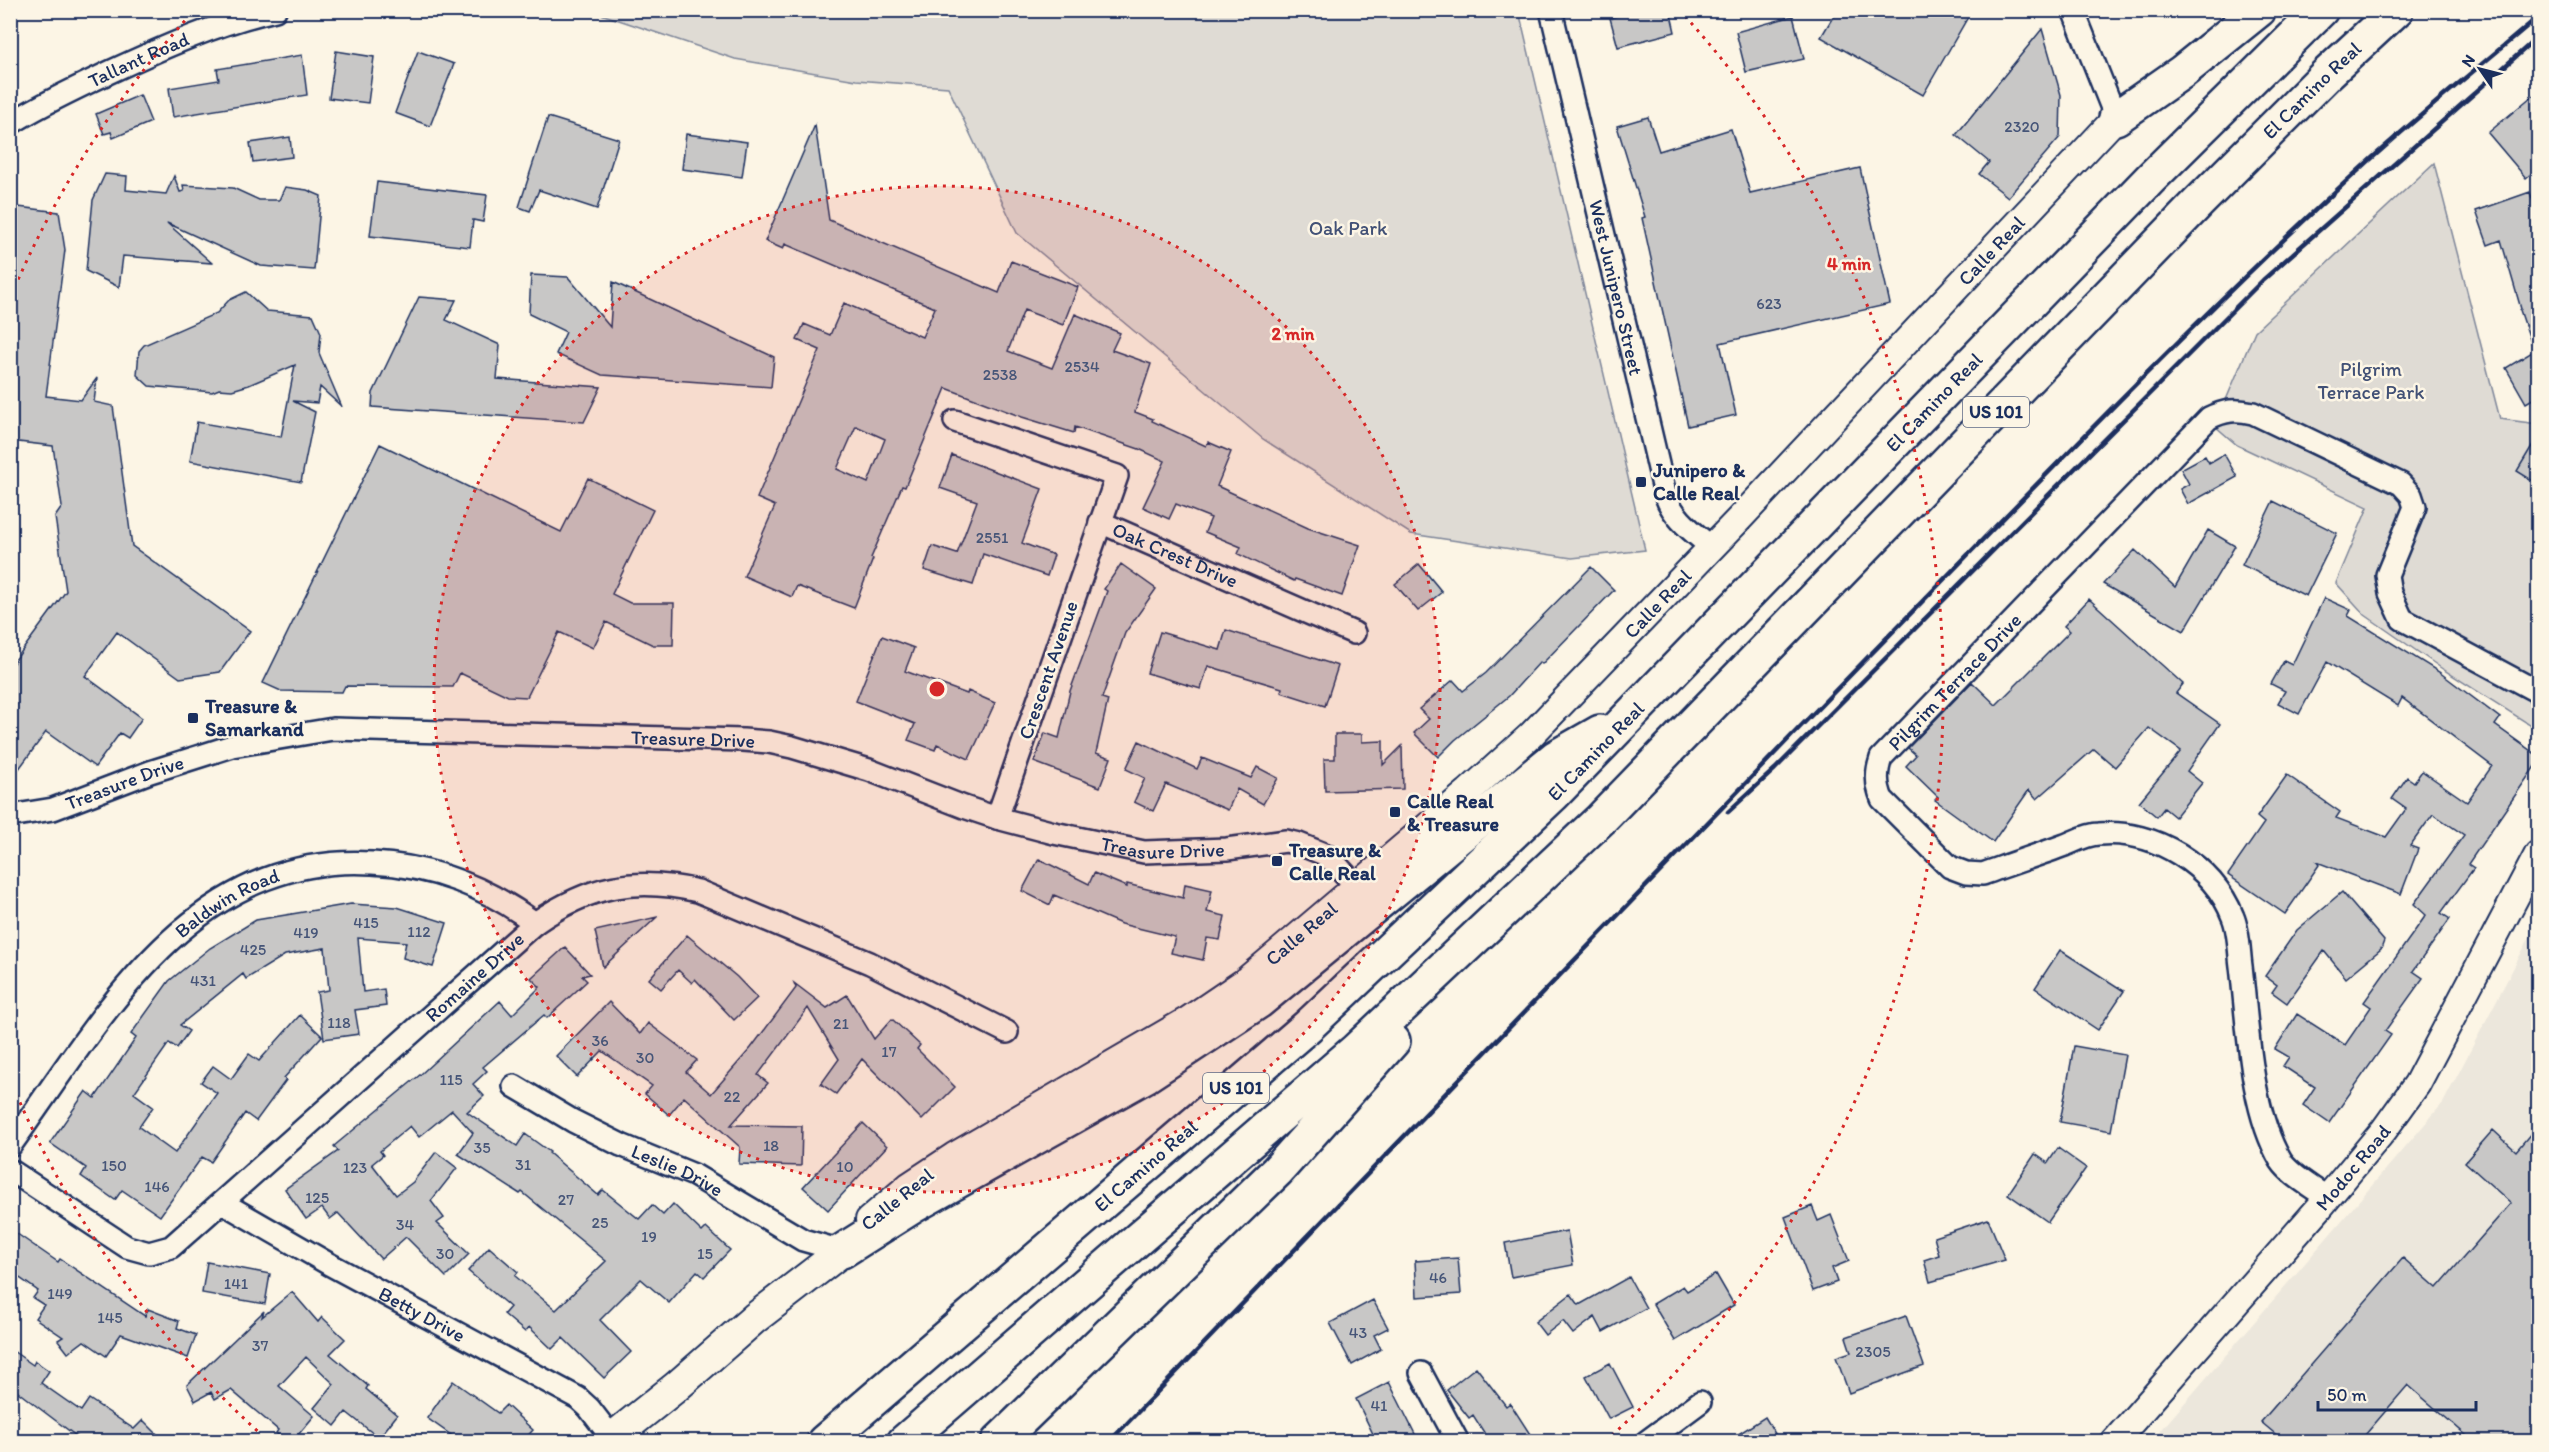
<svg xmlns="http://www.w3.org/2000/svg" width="2549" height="1452" viewBox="0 0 2549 1452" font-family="Itim,sans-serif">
	<rect width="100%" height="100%" fill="#fcf5e5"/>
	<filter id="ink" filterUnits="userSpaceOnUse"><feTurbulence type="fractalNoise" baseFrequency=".0167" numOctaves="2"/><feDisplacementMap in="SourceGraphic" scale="12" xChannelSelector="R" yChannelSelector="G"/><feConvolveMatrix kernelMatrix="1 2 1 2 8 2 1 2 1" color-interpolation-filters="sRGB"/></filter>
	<g filter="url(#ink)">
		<!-- built -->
		<path fill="#ece7dc" d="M2538,921V1441L2151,1442L2443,1103Z"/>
		<!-- green -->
		<path fill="#dfdbd4" stroke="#7d8599" stroke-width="1.5" d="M592,11H1519L1645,550L1572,558L1411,534L1263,439L1017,233L948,87L856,80L735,59Z
			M2434,163L2500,419L2538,424V730L2444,670L2365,615L2336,583L2368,507L2237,445L2215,426L2255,331Z"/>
		<!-- building -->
		<path fill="#c8c7c6" stroke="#1b2f5e" stroke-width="1.5" fill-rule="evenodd" d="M1639,10H1670L1675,32L1618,47L1610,18Z
			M1837,10H1972L1923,95L1821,37Z
			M1793,16L1804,59L1746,72L1736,32Z
			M2042,29L2061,95L2060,137L2008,197L1979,174L1989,162L1956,135Z
			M336,51L374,57L368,103L329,98Z
			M418,51L454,64L430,126L395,113Z
			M302,55L307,95L173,117L169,88L219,80L217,69Z
			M2538,91V168L2526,178L2488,133Z
			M140,95L151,122L113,138L111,132L104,134L96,114Z
			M548,117L619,139L597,209L539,190L530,211L519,207Z
			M1648,117L1659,151L1731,129L1750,193L1860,168L1890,304L1720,343L1736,415L1688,426L1642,218L1645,217L1617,126Z
			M815,125L829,220L999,293L1011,261L1078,287L1063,325L1024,310L1008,351L1052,368L1075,314L1120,333L1112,350L1151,364L1135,412L1153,419L1152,421L1206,446L1208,442L1231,452L1217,486L1308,528L1360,545L1342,596L1295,579L1294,581L1238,554L1241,547L1205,532L1211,518L1176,504L1169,519L1143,507L1165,461L1139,449L1075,427L1074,433L1022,417L946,388L905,487L902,486L871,558L873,559L854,608L797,586L792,597L744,576L775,506L757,498L820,350L797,340L804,324L830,335L844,303L922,337L935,308L785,244L783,249L765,241ZM856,426L885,439L868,483L837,469Z
			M686,134L747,142L742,177L682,169Z
			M290,137L292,157L253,162L250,143Z
			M105,174L127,176L126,190L166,194L174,176L180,192L184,191L183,185L233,188L259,200H279L285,187L307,190L321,196L314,270L261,266L167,223L212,263L123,256L119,287L86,271L93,200Z
			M377,182L487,195L483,222L473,220L470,247L370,236Z
			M2530,192L2538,216V396L2526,403L2506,368L2534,351L2520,310L2521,309L2501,240L2488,245L2476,211Z
			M10,206L59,212L65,250L46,396L81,400L97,378L94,402L113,406L132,546L250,631L220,672L180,678L117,632L85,676L142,718L128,738L120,733L95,767L46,732L10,781V667L66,591L55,517L62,507L53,446L10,441Z
			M531,275L568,277L610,327L613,282L774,357L771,387L602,375L556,354L566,332L529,314Z
			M246,292L267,311L313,315L321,333L319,353L342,407L320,387L317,403L293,401L315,412L301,482L190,461L197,422L281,437L295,365L249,385L232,390L219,389L212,392L149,386L137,375L139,351L144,345L217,313L229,300Z
			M419,297L456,300L446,320L500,345L497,379L601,387L584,422L372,407L373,393Z
			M2538,436V484L2517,471Z
			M380,444L561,532L588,478L653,510L612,594L630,603H674L673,645H653L606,622L593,648L559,632L527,697L508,696L460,673L453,687L345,686L342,692L281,691L263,683Z
			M2224,454L2237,477L2188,504L2180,489L2189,484L2181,469L2205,456L2209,463Z
			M952,455L1042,489L1022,543L1054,555L1047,576L983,554L973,585L924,570L932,546L957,554L977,501L940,488Z
			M2273,501L2337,533L2306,596L2242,565Z
			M2208,530L2235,546L2184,631L2103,584L2135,550L2175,587Z
			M1121,564L1156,589L1125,633L1102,698L1108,700L1096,753L1111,758L1100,787L1034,762L1045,733L1059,738L1070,691L1107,591L1104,589Z
			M1419,564L1442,592L1418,611L1395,584Z
			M1591,567L1614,590L1542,664L1540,662L1509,696L1455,740L1438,757L1414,733L1429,719L1419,709L1453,680L1463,691L1486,673Z
			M2324,598L2351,610L2348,616L2439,672L2500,718L2495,725L2538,756V762L2468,864L2474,868L2441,913L2450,919L2413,971L2423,978L2385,1031L2391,1035L2329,1123L2303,1105L2315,1087L2283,1066L2289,1057L2275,1049L2297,1014L2345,1045L2371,1007L2364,1002L2426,915L2414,904L2464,835L2433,814L2410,846L2418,849L2401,894L2317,862L2319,865L2285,914L2228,875L2264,823L2257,817L2287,775L2340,812L2336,818L2386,837L2406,809L2392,799L2407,777L2414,782L2422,771L2467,802L2492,766L2402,698L2398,706L2327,662L2299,714L2278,703L2285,691L2271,684L2284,661L2292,665Z
			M2089,599L2183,684L2176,693L2220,724L2187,771L2202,783L2175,817L2164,808L2157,817L2139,802L2181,751L2149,728L2115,767L2094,749L2037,799L2029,790L1993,842L1935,800L1938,797L1906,766L1916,755L1908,748L1972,682L1996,705L2070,631L2064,626Z
			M1226,630L1338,666L1325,706L1281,692L1282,688L1208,666L1201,689L1147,673L1160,632L1220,650Z
			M882,636L914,648L905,671L967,694L968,691L995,703L969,759L937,744L935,750L908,740L915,724L856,701Z
			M1335,734H1362V742L1383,741V765L1402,746L1403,789L1325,791L1324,759H1335Z
			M1139,741L1197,769L1202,758L1251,778L1257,767L1278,778L1263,804L1237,789L1228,810L1166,784L1153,811L1134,802L1145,778L1126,769Z
			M1039,859L1089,884L1094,873L1127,887V884L1183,898L1185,884L1212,890L1207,912L1225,916L1220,940L1207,938L1203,960L1171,953L1175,937L1121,924L1054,895L1050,905L1022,891Z
			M2342,892L2384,941L2381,949L2346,978L2324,951L2287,1003L2272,992L2277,985L2265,976L2297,930Z
			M351,904L397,907L447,923L433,967L403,958L406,942L358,938L363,992L384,989L386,1006L355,1010L359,1034L324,1039L317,992L329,990L325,948L285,955L246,979L243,974L180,1025L189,1031L177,1048L169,1043L134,1093L153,1107L139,1127L175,1153L217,1093L201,1082L213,1066L231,1079L249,1054L259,1061L300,1015L322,1036L284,1078L286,1080L256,1121L245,1113L211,1162L202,1157L160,1216L122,1190L115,1200L81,1176L86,1168L50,1143L86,1091L95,1098L136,1038L131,1034L169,981L210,948L256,920Z
			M657,917L603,967L595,931Z
			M687,935L737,977L757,998L734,1020L695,979L692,983L678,970L661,989L649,979Z
			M565,947L590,974L582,976L587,981L547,1018L544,1015L483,1067L487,1071L473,1084L484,1096L467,1112L517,1146L525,1134L550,1152L549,1153L598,1195L603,1190L639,1219L652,1205L663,1215L673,1204L702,1232L706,1228L730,1250L704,1277L697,1271L669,1303L641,1279L600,1320L631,1352L604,1378L563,1338L552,1349L529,1327L525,1332L504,1314L510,1307L468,1271L489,1247L518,1272L515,1276L556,1310L606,1261L522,1192L520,1194L458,1154L473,1133L452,1110L419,1137L410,1126L380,1151L383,1155L372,1164L396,1195L413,1182L436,1152L457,1168L431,1201L444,1218L437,1223L469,1254L446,1277L406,1237L381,1259L338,1213L330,1219L322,1208L306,1219L285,1189L338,1151L334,1146L421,1074L500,1001L512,1015L540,987L531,978Z
			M2060,950L2124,991L2098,1030L2035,988Z
			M794,983L827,1008L847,995L874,1039L892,1019L920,1045L917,1049L955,1087L922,1120L862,1059L836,1094L821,1084L839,1059L808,1008L758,1075L768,1083L731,1125L802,1126L801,1166L739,1164L740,1147L684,1097L669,1115L645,1094L652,1086L602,1051L577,1077L556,1056L609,1002L640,1034L648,1023L697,1060L686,1072L711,1094L751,1048L796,988Z
			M2074,1046L2125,1055L2111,1131L2060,1122Z
			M863,1123L887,1146L828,1210L803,1187Z
			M2538,1125V1442H2474L2408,1385L2359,1442H2285L2261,1422L2403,1258L2437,1288L2511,1203L2465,1162L2493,1130L2516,1151Z
			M2058,1148L2086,1168L2048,1222L2008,1194L2035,1154L2048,1163Z
			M1812,1206L1818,1221L1831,1215L1849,1261L1832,1268L1837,1282L1813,1291L1785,1217Z
			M1988,1219L2005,1260L1930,1282L1924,1260L1939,1255L1934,1237Z
			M10,1229L58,1262L60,1259L145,1316L148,1309L179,1321L177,1328L196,1335L188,1358L121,1334L106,1356L84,1341L68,1353L58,1340L63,1337L35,1318L44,1305L33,1298L38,1291L10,1271Z
			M1567,1231L1573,1265L1511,1277L1505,1243Z
			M1458,1258L1461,1294L1417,1297L1415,1261Z
			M207,1262L270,1274L265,1304L202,1293Z
			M1716,1274L1734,1305L1675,1341L1653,1304L1683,1286L1687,1291Z
			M1629,1277L1646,1308L1603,1332L1595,1317L1573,1334L1563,1321L1545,1335L1535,1322L1571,1294L1579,1305Z
			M292,1292L318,1322L322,1317L345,1339L330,1354L368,1386L366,1389L397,1415L379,1438L346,1412L335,1426L314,1408L334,1384L306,1357L279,1386L314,1416L292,1442H287L276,1433L278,1430L231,1390L215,1399L211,1392L195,1401L187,1385L264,1311L262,1317Z
			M1373,1300L1388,1328L1374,1335L1381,1349L1352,1365L1330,1323Z
			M1906,1316L1924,1366L1849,1393L1836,1357L1851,1352L1846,1337Z
			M10,1349L33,1365L35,1361L49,1371L41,1383L81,1411L89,1399L134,1429L143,1420L165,1442H84L10,1386Z
			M1610,1363L1633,1407L1609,1419L1586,1376Z
			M1476,1367L1506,1406L1510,1403L1535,1442H1490L1473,1415L1469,1418L1447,1390Z
			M453,1381L498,1413L506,1405L533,1430L522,1442H461L427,1418Z
			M1389,1382L1419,1442H1377L1356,1399Z
			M1765,1417L1780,1442H1726Z"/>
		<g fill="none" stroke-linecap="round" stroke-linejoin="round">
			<defs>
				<g id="minor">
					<path id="s1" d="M1551,10L1665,494C1673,518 1692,531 1711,547"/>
					<path d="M2073,10L2116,118"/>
					<path id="s2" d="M10,124C43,103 77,88 112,71C164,47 218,23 275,10"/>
					<path d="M955,421L1117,476L997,818"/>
					<path id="s3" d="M1100,522L1354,633"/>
					<path id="s4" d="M10,816L53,809L150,772L232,746L333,729L743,740L769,742L792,747L869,770L964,807L997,818L1054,833L1144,852L1227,849L1286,841L1299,844L1324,854L1334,862L1356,886"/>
					<path id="s5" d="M514,1086L573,1121L621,1145L694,1175L803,1240L842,1251"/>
					<path id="s6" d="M10,1146C102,1019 190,852 372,863C434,866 486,887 535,923"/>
					<path id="s7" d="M10,1170L127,1247L149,1253L171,1247L535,923C589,886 634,876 698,891L870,963L1007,1032"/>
					<path id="s8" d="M2327,1198C2313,1187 2291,1176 2281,1161C2250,1109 2248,1026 2241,966C2239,951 2239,931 2233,917C2213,865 2154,829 2099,834C2088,834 2075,841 2065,845C2038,855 2010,864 1983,874L1966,873L1950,867L1882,799C1876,784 1876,773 1881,758L2209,418C2225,410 2236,409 2253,413L2401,484L2411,495L2415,507L2387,575L2390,593L2402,619L2538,692"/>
					<path id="s9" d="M223,1203L329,1264L578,1398L589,1408L612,1438"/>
					<path d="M1421,1373L1458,1442"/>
					<path d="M1646,1442L1700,1402"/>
				</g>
				<g id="tertiary">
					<path id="s10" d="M869,1220L910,1185L954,1156L1188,1020L1244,982L1468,792L1531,735L1740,518L2116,118"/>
					<path id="s11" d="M2114,1442L2320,1207L2384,1130L2417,1084L2538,854"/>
				</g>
				<path id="secondary" d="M607,1442L676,1387L755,1318L842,1251"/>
				<g id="motorway">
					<path d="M2116,118L2182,72L2259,10"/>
					<path d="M842,1251L915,1205L1147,1075L1258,1002L1556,757L1600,732"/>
					<path id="s12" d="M824,1442L1308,1026L1553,795L2151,178L2321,10"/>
					<path id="s13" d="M904,1442L1356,1050L1601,819L2199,202L2327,74L2396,10"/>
					<path d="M998,1442L1277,1171L1393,1041"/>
				</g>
			</defs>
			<!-- minor casing -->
			<use href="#minor" stroke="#1b2f5e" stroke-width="26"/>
			<!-- tertiary casing -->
			<use href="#tertiary" stroke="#1b2f5e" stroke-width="30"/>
			<!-- secondary casing -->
			<use href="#secondary" stroke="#1b2f5e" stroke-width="34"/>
			<!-- motorway casing -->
			<use href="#motorway" stroke="#1b2f5e" stroke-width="38"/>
			<!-- minor -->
			<use href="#minor" stroke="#fcf5e5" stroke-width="21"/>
			<!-- tertiary -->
			<use href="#tertiary" stroke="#fcf5e5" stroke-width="26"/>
			<!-- secondary -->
			<use href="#secondary" stroke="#fcf5e5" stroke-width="30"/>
			<!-- motorway -->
			<use href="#motorway" stroke="#fcf5e5" stroke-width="33"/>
			<!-- rail -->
			<path stroke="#1b2f5e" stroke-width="4.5" d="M1728,812L1775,769L2263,280L2538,37
				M1109,1442C1361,1182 1611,920 1864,661C2027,495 2188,325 2361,168C2418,116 2479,67 2538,17"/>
		</g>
	</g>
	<!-- distance rings -->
	<circle cx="937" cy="689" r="503" fill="#d62828" fill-opacity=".12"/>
	<g fill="none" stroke="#d62828" stroke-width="3" stroke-dasharray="3 6">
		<circle cx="937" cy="689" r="503"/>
		<path d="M264 1437A1006 1006 0 0 1 11 1082M11 296A1006 1006 0 0 1 189 16M1685 16A1006 1006 0 0 1 1610 1437"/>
	</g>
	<!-- markers -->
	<g fill="#1b2f5e" stroke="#fcf5e5" stroke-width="2">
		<rect x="1635" y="476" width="12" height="12" rx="3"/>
		<rect x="187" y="712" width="12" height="12" rx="3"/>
		<rect x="1389" y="806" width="12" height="12" rx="3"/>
		<rect x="1271" y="855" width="12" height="12" rx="3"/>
	</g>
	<g text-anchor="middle" stroke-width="5" stroke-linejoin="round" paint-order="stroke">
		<!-- number labels -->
		<g font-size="16" fill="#465578">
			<text x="2022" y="132">2320</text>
			<text x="1769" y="309">623</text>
			<text x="1082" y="372">2534</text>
			<text x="1000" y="380">2538</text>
			<text x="992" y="543">2551</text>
			<text x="366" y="928">415</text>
			<text x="419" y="937">112</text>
			<text x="306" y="938">419</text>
			<text x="253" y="955">425</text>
			<text x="203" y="986">431</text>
			<text x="339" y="1028">118</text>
			<text x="841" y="1029">21</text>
			<text x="600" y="1046">36</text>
			<text x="889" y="1057">17</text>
			<text x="645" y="1063">30</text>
			<text x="451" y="1085">115</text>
			<text x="732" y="1102">22</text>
			<text x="771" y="1151">18</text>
			<text x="482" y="1153">35</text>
			<text x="523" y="1170">31</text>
			<text x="114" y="1171">150</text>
			<text x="845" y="1172">10</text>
			<text x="355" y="1173">123</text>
			<text x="157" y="1192">146</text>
			<text x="317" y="1203">125</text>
			<text x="566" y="1205">27</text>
			<text x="600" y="1228">25</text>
			<text x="405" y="1230">34</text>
			<text x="649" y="1242">19</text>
			<text x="445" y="1259">30</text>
			<text x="705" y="1259">15</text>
			<text x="1438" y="1283">46</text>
			<text x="236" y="1289">141</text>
			<text x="60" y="1299">149</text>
			<text x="110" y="1323">145</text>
			<text x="1358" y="1338">43</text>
			<text x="260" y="1351">37</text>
			<text x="1873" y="1357">2305</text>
			<text x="1379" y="1411">41</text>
		</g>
		<!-- shield labels -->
		<g fill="#fcf5e5" stroke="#5e6a86" stroke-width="1.5">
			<rect x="1963" y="397" width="66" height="30" rx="4.5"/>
			<rect x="1203" y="1073" width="66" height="30" rx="4.5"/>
		</g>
		<g font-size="18" font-weight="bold" fill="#1b2f5e">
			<text x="1996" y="418">US 101</text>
			<text x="1236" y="1094">US 101</text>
		</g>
		<!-- street labels -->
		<g font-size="20" fill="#1b2f5e" stroke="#fcf5e5">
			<text dy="7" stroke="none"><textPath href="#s2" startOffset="144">Tallant Road</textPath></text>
			<text dy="7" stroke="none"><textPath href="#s13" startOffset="1953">El Camino Real</textPath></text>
			<text dy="7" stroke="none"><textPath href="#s10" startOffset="1492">Calle Real</textPath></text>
			<text dy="7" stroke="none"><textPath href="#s1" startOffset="285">West Junipero Street</textPath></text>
			<text dy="7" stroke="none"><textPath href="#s12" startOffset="1522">El Camino Real</textPath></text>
			<text dy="7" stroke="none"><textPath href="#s3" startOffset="82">Oak Crest Drive</textPath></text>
			<text dy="7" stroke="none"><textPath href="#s10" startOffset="1006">Calle Real</textPath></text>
			<text transform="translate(1048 670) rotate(-71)" y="7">Crescent Avenue</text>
			<text dy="7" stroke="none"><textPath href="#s8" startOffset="879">Pilgrim Terrace Drive</textPath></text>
			<text dy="7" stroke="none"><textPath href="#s4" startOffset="696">Treasure Drive</textPath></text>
			<text dy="7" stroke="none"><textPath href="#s12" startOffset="1036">El Camino Real</textPath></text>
			<text dy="7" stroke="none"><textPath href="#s4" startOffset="120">Treasure Drive</textPath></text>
			<text dy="7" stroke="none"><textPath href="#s4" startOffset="1182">Treasure Drive</textPath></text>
			<text dy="7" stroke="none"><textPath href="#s6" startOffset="330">Baldwin Road</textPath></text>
			<text dy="7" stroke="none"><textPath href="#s10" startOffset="520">Calle Real</textPath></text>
			<text dy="7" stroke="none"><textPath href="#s7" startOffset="592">Romaine Drive</textPath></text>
			<text dy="7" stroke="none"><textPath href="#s12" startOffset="424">El Camino Real</textPath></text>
			<text dy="7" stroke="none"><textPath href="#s11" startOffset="364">Modoc Road</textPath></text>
			<text dy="7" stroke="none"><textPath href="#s5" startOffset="184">Leslie Drive</textPath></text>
			<text transform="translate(897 1199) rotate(-39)" y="7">Calle Real</text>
			<text dy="7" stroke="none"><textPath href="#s9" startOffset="228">Betty Drive</textPath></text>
		</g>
		<!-- park labels -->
		<g font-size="20" fill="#425176" stroke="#fcf5e5">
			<text x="1348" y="235">Oak Park</text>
			<text x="2371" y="376">Pilgrim<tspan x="2371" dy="23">Terrace Park</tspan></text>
		</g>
		<!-- poi labels -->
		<g font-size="20" font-weight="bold" fill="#1b2f5e" stroke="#fcf5e5" text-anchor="start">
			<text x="1653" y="477">Junipero &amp;<tspan x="1653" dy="23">Calle Real</tspan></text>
			<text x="205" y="713">Treasure &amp;<tspan x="205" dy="23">Samarkand</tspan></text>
			<text x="1407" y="808">Calle Real<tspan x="1407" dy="23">&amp; Treasure</tspan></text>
			<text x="1289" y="857">Treasure &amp;<tspan x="1289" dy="23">Calle Real</tspan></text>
		</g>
	</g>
	<circle cx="937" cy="689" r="9" fill="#d62828" stroke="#fcf5e5" stroke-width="3"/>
	<g font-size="18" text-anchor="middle" font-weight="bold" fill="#d62828" stroke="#fcf5e5" stroke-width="5" stroke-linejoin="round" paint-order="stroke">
		<text x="1849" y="270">4 min</text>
		<text x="1293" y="340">2 min</text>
	</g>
	<!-- margin -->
	<rect width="2549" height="1452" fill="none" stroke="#fcf5e5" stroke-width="36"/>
	<rect x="18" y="18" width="2513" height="1416" fill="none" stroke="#1b2f5e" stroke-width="2" filter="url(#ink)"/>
	<!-- north arrow -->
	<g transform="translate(2480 69) rotate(305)" stroke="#fcf5e5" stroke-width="4.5" paint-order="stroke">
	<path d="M0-4.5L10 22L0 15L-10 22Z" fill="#1b2f5e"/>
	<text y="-9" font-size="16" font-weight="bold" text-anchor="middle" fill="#1b2f5e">N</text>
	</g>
	<!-- scale -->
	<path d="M2318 1401v9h158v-9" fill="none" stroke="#1b2f5e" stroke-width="3"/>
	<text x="2327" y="1401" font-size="18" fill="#1b2f5e" stroke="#fcf5e5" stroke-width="4.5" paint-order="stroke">50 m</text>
</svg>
